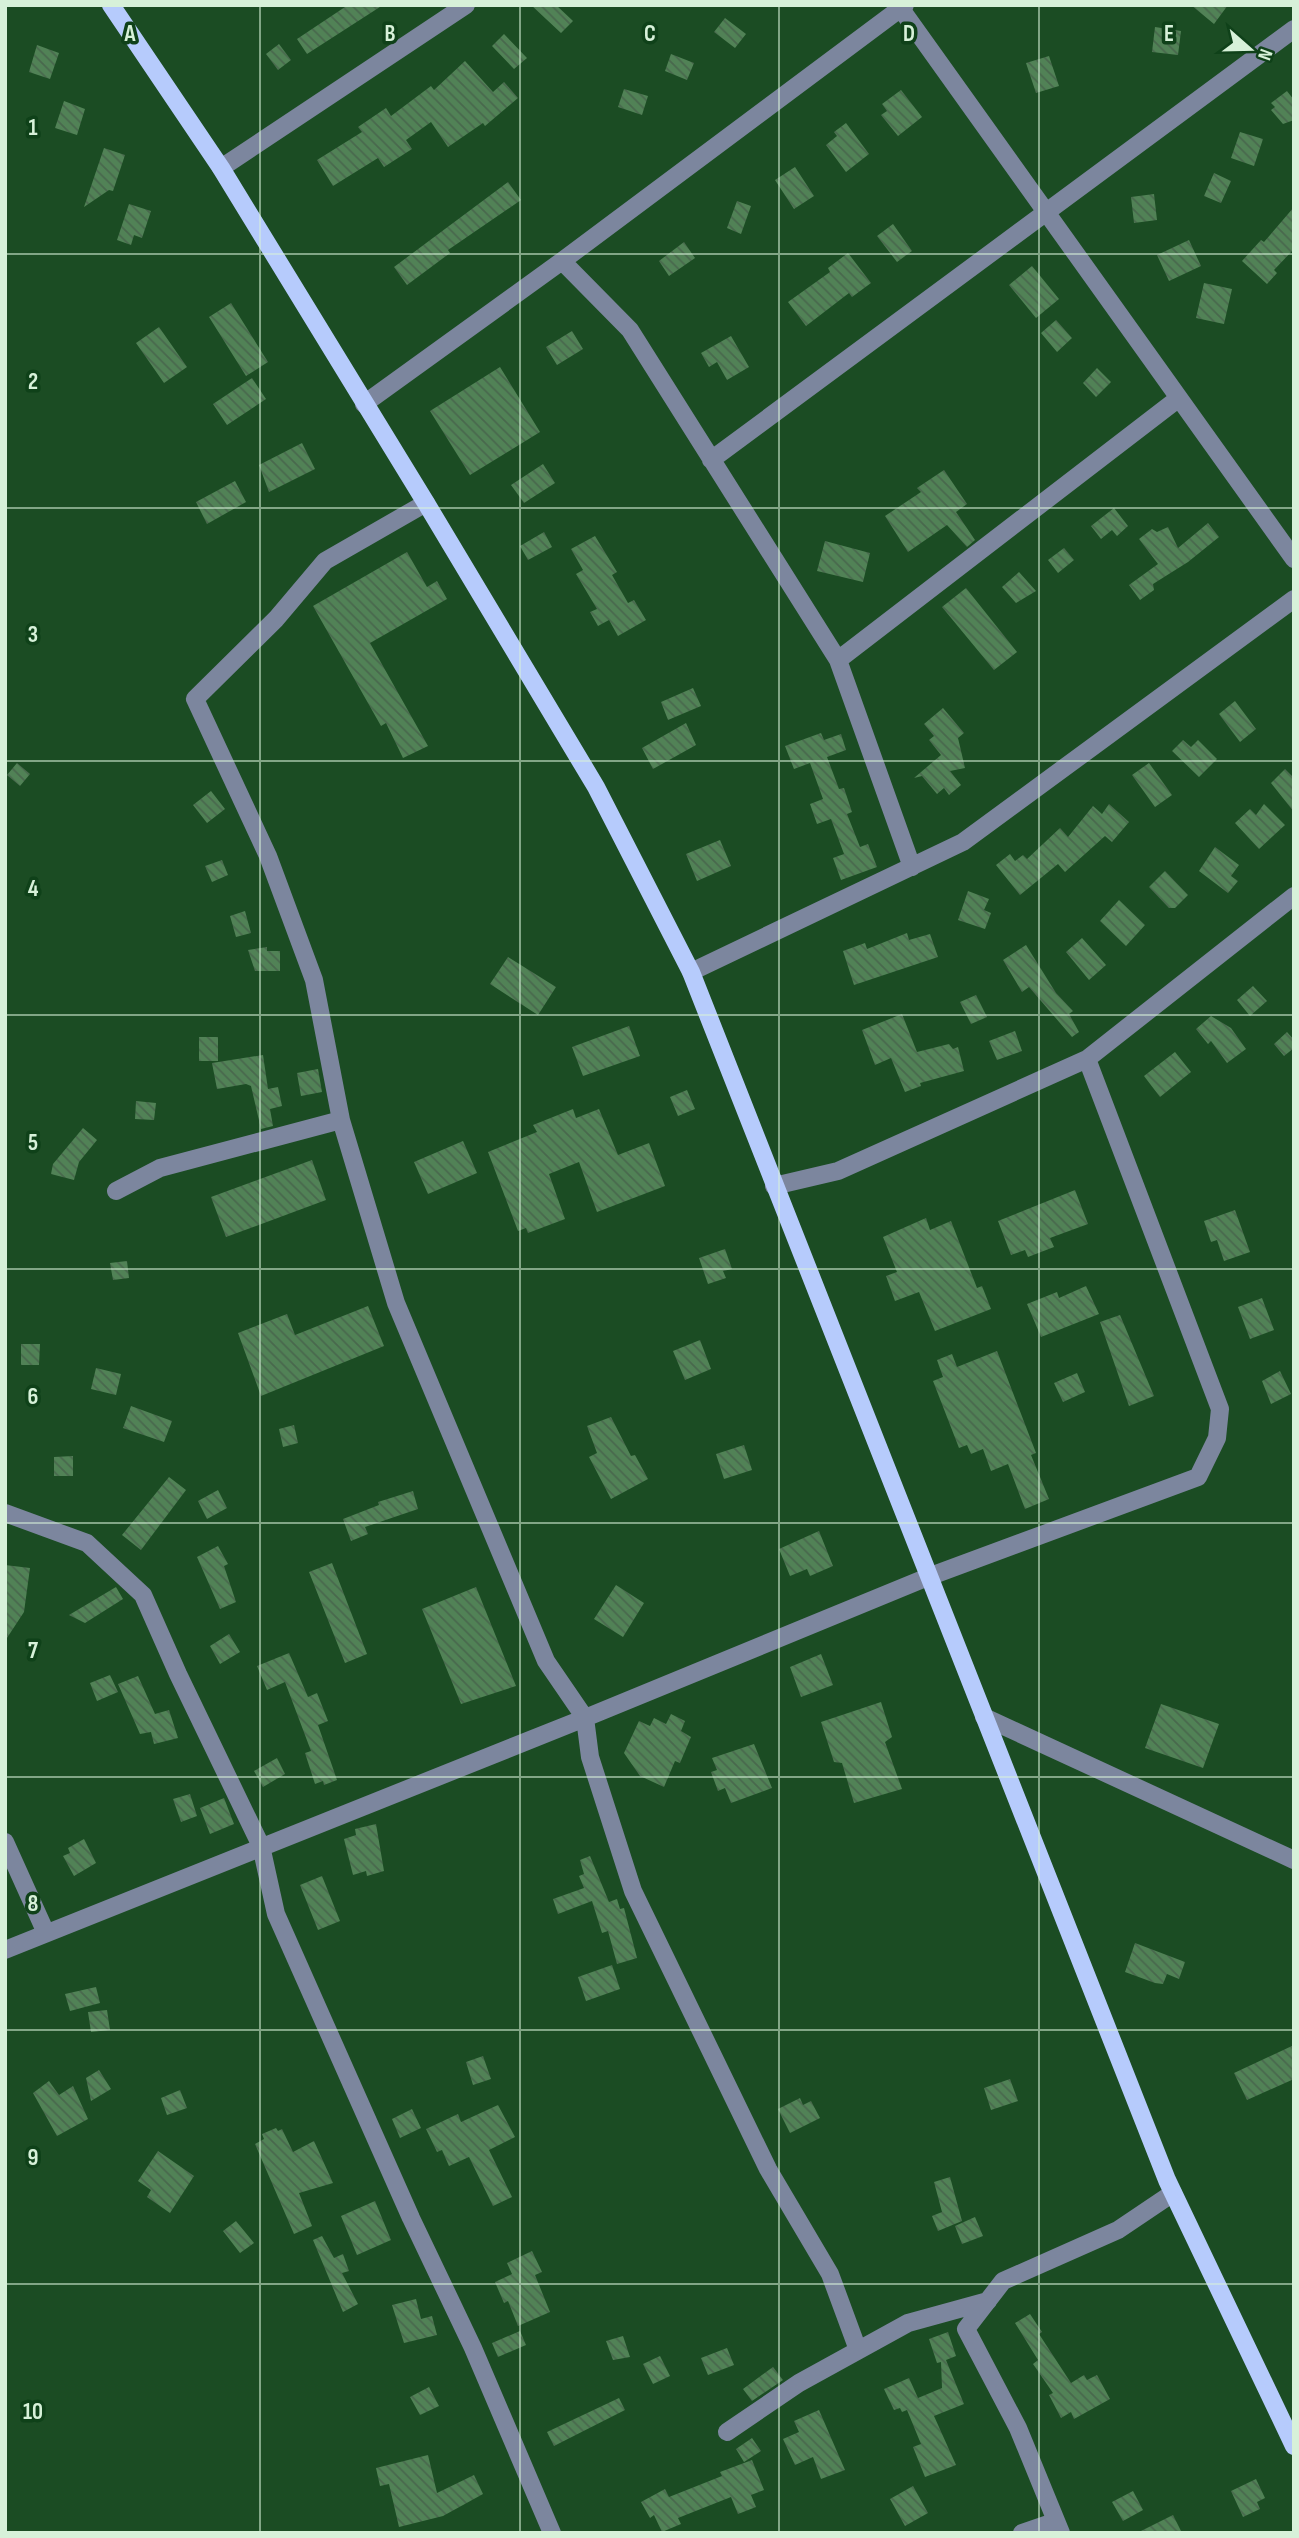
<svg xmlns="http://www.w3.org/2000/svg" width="1299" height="2538" viewBox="0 0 1299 2538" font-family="'Sofia Sans Condensed',sans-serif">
	<defs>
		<pattern id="building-back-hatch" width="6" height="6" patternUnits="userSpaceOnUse" patternTransform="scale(1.75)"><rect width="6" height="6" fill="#518256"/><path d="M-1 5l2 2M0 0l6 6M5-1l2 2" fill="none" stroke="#49684d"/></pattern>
	</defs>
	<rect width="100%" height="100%" fill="#1b4c23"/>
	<!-- building -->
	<path fill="url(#building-back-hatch)" d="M348,5H383L307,54L297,39Z
		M531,5H556L573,21L561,33Z
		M1191,5H1228L1214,24Z
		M725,18L746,34L735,48L714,32Z
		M1155,27L1181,31L1178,55L1152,52Z
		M504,34L527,58L514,69L492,46Z
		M279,44L291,60L278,70L266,54Z
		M37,45L59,53L50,79L29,72Z
		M671,54L694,63L687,80L665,71Z
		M1049,56L1059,86L1036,93L1026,63Z
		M465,61L493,92L504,82L518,98L485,126L483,123L448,147L431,122L406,140L412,149L384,167L378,158L333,186L317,160L362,132L358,127L386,108L391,116L431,86L434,90Z
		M624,89L648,96L642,115L618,107Z
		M901,90L922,117L898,136L881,115L887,111L882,104Z
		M1287,91L1294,100V120L1283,124L1271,110L1275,107L1271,103Z
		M64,101L85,109L77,135L55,128Z
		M846,123L869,154L846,172L826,145L837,136L834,132Z
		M1240,132L1263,139L1254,166L1231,158Z
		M104,148L125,155L113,191L109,190L84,207Z
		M795,167L814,196L794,209L775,180Z
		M1214,173L1231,181L1221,203L1204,196Z
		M508,182L521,200L448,250L450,253L407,285L394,267Z
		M1154,194L1157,220L1134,223L1131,197Z
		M737,201L751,206L741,234L727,228Z
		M129,204L151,211L142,238L134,235L131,245L117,240Z
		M1294,207V249L1274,270L1277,273L1267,284L1242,261L1261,240L1264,242Z
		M893,224L912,251L897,262L877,236Z
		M1189,240L1201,266L1169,281L1157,255Z
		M684,242L695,258L669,276L659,261Z
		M848,253L871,283L852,297L849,293L806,326L788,302L830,272L828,268Z
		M1032,266L1059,299L1036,318L1009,285Z
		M1204,283L1232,289L1224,324L1196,318Z
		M231,303L268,362L246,376L209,317Z
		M1056,320L1072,338L1057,352L1041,333Z
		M159,327L187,367L164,383L136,343Z
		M572,331L583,349L557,365L546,347Z
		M731,336L749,367L727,380L717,362L709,367L701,353Z
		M500,367L540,432L470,475L430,411Z
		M1097,368L1111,382L1096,397L1083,383Z
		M252,378L266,399L227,425L213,404Z
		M302,443L315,469L269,492L259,465Z
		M543,464L555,483L524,503L511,485Z
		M944,470L967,504L956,512L975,540L967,547L947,525L908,552L885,516L921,492L917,488Z
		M235,481L246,502L207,524L196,502Z
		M1114,508L1128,526L1117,536L1112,530L1101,539L1091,526Z
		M1208,523L1219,537L1188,562L1153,584L1154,590L1140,600L1129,585L1158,564L1139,539L1152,529L1157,532L1168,527L1178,548Z
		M544,532L552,547L528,560L520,546Z
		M595,536L617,572L612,575L628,603L634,600L646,620L618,636L609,620L598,626L590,612L597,609L576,574L583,570L571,549Z
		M825,541L870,553L863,582L817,571Z
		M1064,548L1074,560L1058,573L1048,560Z
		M407,552L427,587L437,581L447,599L370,643L428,746L403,758L386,723L381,726L313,606Z
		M1019,572L1036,591L1016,603L1002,587Z
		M966,588L1017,652L994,670L942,607Z
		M693,688L701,706L668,720L661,702Z
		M1235,701L1256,729L1240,742L1219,714Z
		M943,708L964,733L958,738L965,768L950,771L961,785L949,795L944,788L937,794L922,776L914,778L941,755L929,740L934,736L924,724Z
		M686,723L696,745L653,769L642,748Z
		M821,733L824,740L841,734L846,750L827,757L839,789L844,788L852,812L847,814L860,847L868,844L877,867L841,880L833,858L844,854L831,819L817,824L810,804L823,799L810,763L794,769L785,746Z
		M1183,740L1191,747L1198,740L1217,759L1199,777L1172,751Z
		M17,763L30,774L20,786L7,775Z
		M1149,763L1172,795L1155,807L1132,775Z
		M1285,769L1294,778V812L1271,783Z
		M211,791L225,809L207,823L193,805Z
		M1109,804L1129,822L1112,842L1105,836L1065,872L1058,864L1020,895L996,865L1010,854L1015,861L1023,855L1027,859L1060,828L1068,837L1093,806L1102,814Z
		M1264,804L1285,825L1259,849L1235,823L1250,809L1256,815Z
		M720,840L731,866L697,881L686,854Z
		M1215,847L1239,865L1231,876L1238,881L1228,893L1199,871Z
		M222,860L228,875L212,882L205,866Z
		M1165,871L1188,895L1175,908H1169L1149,887Z
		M968,891L989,899L984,910L991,913L985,929L958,920Z
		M1119,900L1145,925L1126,946L1100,921Z
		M245,911L251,933L236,937L230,916Z
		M907,933L909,940L930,934L938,957L854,985L843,951L865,943L867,949Z
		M1082,938L1106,965L1089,980L1066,952Z
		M1026,945L1056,993L1073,1011L1069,1014L1079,1032L1072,1037L1029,987L1022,992L1003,960Z
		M267,947V951H280V971H255L248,950Z
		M508,957L556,987L538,1015L490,984Z
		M1253,986L1267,1001L1250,1016L1237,1000Z
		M976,995L987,1017L971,1024L960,1002Z
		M902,1014L917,1052L949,1044L953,1049L958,1047L964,1071L920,1083L921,1086L905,1092L891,1058L875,1065L862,1030Z
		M1211,1016L1231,1028L1246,1049L1227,1063L1211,1041L1208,1044L1196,1029Z
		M629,1026L640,1056L583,1076L572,1047Z
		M1015,1031L1022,1051L997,1060L989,1041Z
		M1287,1032L1294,1040V1048L1284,1056L1274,1044Z
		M199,1037H218V1061H199Z
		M1175,1052L1191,1072L1160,1097L1144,1076Z
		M263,1055L268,1089L278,1087L282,1106L270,1109L273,1126L261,1129L251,1086L246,1084L217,1089L212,1063Z
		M318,1069L322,1092L301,1096L297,1073Z
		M687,1090L695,1109L678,1116L670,1097Z
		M136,1101L156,1103L154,1120L135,1119Z
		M573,1109L576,1118L599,1109L618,1155L649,1143L665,1186L597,1212L579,1162L549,1174L565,1219L528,1233L526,1228L518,1231L488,1152L537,1132L533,1125Z
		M83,1128L97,1140L79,1162L74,1180L51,1174L53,1164Z
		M463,1141L477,1173L428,1194L414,1162Z
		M312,1160L326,1200L226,1237L211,1197Z
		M1075,1190L1088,1224L1050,1238L1054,1247L1028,1257L1025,1250L1011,1255L998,1221Z
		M1235,1210L1250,1252L1224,1261L1217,1240L1211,1242L1204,1221Z
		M926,1218L930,1230L951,1221L977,1288L982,1286L991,1309L935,1331L919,1292L895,1301L886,1276L897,1272L883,1237Z
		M725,1249L732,1269L723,1271L726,1278L708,1284L699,1258Z
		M127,1261L129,1278L113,1280L110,1263Z
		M1086,1286L1099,1314L1041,1337L1027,1304L1057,1292L1059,1298Z
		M1262,1298L1274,1330L1250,1339L1238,1307Z
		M368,1306L384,1346L261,1396L238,1333L287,1314L295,1335Z
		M1120,1315L1154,1396L1129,1406L1100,1322Z
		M700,1340L711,1369L685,1380L673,1351Z
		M21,1344H40L39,1365H21Z
		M997,1351L1036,1453L1031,1455L1049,1499L1025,1509L1008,1464L991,1471L983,1449L971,1454L967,1445L959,1448L933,1381L943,1377L937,1360L952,1354L957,1367Z
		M96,1368L121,1374L116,1395L91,1389Z
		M1280,1371L1291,1394L1271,1404L1262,1381Z
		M1077,1373L1085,1392L1063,1402L1054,1383Z
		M131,1406L172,1421L164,1442L123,1428Z
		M611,1417L631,1456L635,1455L648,1479L611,1499L589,1457L597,1453L587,1426Z
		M294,1425L298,1443L283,1447L279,1429Z
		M744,1445L752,1470L724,1479L716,1454Z
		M73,1456V1476H54V1457Z
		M169,1477L186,1490L141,1550L122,1535Z
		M218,1490L227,1508L207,1519L198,1501Z
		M413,1491L418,1509L365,1527L368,1534L351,1541L343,1519L379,1505L378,1502Z
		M819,1531L833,1566L810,1576L807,1569L790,1576L779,1549Z
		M218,1546L228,1564L224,1566L236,1602L220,1609L197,1557Z
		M332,1563L367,1654L345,1663L309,1572Z
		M5,1565L30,1568L24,1612L5,1641Z
		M616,1585L644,1603L623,1637L594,1619Z
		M116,1587L123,1599L85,1623L69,1615Z
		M476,1587L516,1686L461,1704L422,1609Z
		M229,1634L240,1652L220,1664L210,1646Z
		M289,1653L308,1697L317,1693L328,1721L318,1725L337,1780L324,1785L323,1781L315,1784L305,1753L311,1751L285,1682L267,1690L257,1666Z
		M821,1654L833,1685L801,1697L790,1667Z
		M110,1675L118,1692L97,1701L90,1683Z
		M138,1676L155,1714L169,1710L178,1738L154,1744L151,1732L140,1734L118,1684Z
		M881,1702L892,1737L885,1742L902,1789L854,1803L842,1763L834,1762L821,1722Z
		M1161,1704L1219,1724L1203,1768L1145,1748Z
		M671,1714L685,1721L681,1731L691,1737L680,1763L675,1761L664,1787L640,1776L624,1753L639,1721L650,1726L654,1718L666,1724Z
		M754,1744L772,1788L731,1803L725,1788L718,1791L711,1772L717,1770L712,1758Z
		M277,1758L285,1774L263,1787L254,1771Z
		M190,1794L197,1816L181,1822L173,1799Z
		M224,1798L234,1824L210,1834L200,1808Z
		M376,1824L384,1871L367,1876L366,1871L353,1875L344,1839L356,1835L355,1829Z
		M84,1839L96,1863L74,1876L63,1856L70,1853L68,1848Z
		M590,1856L609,1902L617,1899L620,1909L624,1908L637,1958L617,1964L608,1931L602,1933L592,1901L558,1914L553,1899L584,1888L579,1876L584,1874L580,1860Z
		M322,1876L340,1921L318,1930L300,1885Z
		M1135,1943L1185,1962L1179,1979L1167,1974L1163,1984L1155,1983L1125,1972Z
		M612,1965L620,1989L586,2001L578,1977Z
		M96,1987L100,2003L70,2011L65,1994Z
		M107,2010L110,2030L91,2032L88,2012Z
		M1294,2045V2079L1247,2100L1234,2073Z
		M483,2056L491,2079L473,2085L466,2062Z
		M99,2070L111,2089L91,2101L86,2078Z
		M1010,2079L1018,2101L991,2110L984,2088Z
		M49,2081L59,2095L73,2086L88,2119L57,2136L33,2093Z
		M180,2090L187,2108L167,2115L161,2098Z
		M800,2098L803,2105L811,2101L820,2118L790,2133L778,2109Z
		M498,2105L515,2137L489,2150L512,2197L493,2206L469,2157L449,2166L442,2150L437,2152L426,2129L458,2114L461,2122Z
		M412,2109L421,2128L400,2138L392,2119Z
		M276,2128L278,2131L282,2129L293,2152L314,2141L333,2183L299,2193L312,2226L294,2234L255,2144L264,2139L262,2134Z
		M158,2151L194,2176L170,2213L147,2197L151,2190L138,2181Z
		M950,2177L962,2221L938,2231L932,2216L942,2212L934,2182Z
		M375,2201L391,2240L357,2255L341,2216Z
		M975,2217L983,2236L962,2244L955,2226Z
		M236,2221L254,2243L240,2253L223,2231Z
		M322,2236L334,2258L343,2254L349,2271L342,2273L358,2304L343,2312L313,2240Z
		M532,2251L542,2272L535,2275L550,2312L518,2326L508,2301L504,2303L495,2282L512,2274L507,2263Z
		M416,2299L421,2319L432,2316L437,2335L404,2343L392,2305Z
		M1030,2314L1042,2332L1039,2334L1071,2383L1084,2375L1087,2380L1097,2375L1110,2399L1074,2419L1071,2412L1061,2418L1049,2395L1053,2393L1033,2364L1038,2360L1015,2323Z
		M520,2331L526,2345L498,2357L492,2343Z
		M948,2332L956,2356L946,2360L964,2404L934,2416L956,2465L925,2477L913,2447L921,2444L907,2410L902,2412L900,2408L894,2410L884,2389L909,2378L918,2398L942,2388L941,2362L937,2363L929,2339Z
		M623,2336L630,2357L613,2360L606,2341Z
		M727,2348L734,2365L708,2375L701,2358Z
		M660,2356L670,2376L653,2384L643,2364Z
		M773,2367L783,2380L752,2401L743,2389Z
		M429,2387L439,2406L420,2415L410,2397Z
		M619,2398L625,2410L554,2446L547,2432Z
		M819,2410L845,2470L821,2479L813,2457L795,2465L783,2439L799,2432L794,2421Z
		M752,2438L761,2451L744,2462L736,2449Z
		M428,2455L437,2493L474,2475L483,2494L443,2516L399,2527L389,2484L380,2486L376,2468Z
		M752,2460L764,2490L751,2495L756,2507L738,2514L731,2497L678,2518L681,2524L662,2532L654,2515L650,2518L641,2502L665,2489L669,2497L722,2476L720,2472Z
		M1256,2479L1265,2498L1257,2502L1260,2509L1243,2517L1231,2491Z
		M913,2486L928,2513L905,2526L890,2499Z
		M1133,2491L1143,2510L1123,2521L1112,2502Z
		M1173,2515L1182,2533H1137Z"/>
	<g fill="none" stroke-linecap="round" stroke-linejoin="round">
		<!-- minor -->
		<path stroke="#7c869e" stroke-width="18" d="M901,9L1294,559
			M221,168L466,5
			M562,261L630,330L838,660L912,867
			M364,404L562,261L905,5
			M711,460L1294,29
			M426,503L325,561L276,619L195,699L268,856L314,980L341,1120L396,1303L546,1661L585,1718L590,1757L633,1891L768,2169L830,2274L858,2350
			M838,660L1179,398
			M691,972L963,842L1294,599
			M774,1186L838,1171L1087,1059L1294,896
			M116,1191L160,1168L341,1120
			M5,1513L87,1543L143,1595L178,1674L261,1846L276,1914L411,2218L473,2348L552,2533
			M984,1717L1294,1860
			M5,1842L46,1933
			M5,1950L585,1718L928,1577L1198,1477L1217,1438L1220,1409L1087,1059
			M727,2432L799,2383L908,2323L988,2301
			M1022,2533L1054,2522
			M1061,2533L1018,2428L966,2329L1003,2281L1118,2230L1173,2193"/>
		<!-- major -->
		<path stroke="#b6cbfc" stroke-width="18" d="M111,5L221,168L426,503L596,787L691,972L1167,2180L1294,2446"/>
	</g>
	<!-- grid -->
	<path fill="none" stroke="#d7f1d9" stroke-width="2" stroke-opacity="0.55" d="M260,5V2533M520,5V2533M779,5V2533M1039,5V2533M5,254H1294M5,508H1294M5,761H1294M5,1015H1294M5,1269H1294M5,1523H1294M5,1777H1294M5,2030H1294M5,2284H1294"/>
	<g font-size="23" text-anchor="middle" font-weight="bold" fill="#d7f1d9" stroke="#0f4119" stroke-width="7" stroke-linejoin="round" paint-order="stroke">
		<text x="130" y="41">A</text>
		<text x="390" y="41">B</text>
		<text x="650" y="41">C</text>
		<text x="909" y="41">D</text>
		<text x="1169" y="41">E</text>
		<text x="33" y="135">1</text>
		<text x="33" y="389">2</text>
		<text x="33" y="642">3</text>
		<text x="33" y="896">4</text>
		<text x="33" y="1150">5</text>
		<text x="33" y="1404">6</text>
		<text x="33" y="1658">7</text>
		<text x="33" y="1911">8</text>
		<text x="33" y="2165">9</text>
		<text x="33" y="2419">10</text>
	</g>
	<!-- border -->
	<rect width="1299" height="2538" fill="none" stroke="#d7f1d9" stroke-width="14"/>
	<!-- north arrow -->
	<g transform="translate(1250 49) rotate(110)" stroke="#0f4119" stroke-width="5" paint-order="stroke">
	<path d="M0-5L12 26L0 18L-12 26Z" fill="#d7f1d9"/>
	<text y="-10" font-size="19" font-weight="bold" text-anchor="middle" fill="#d7f1d9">N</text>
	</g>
</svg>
